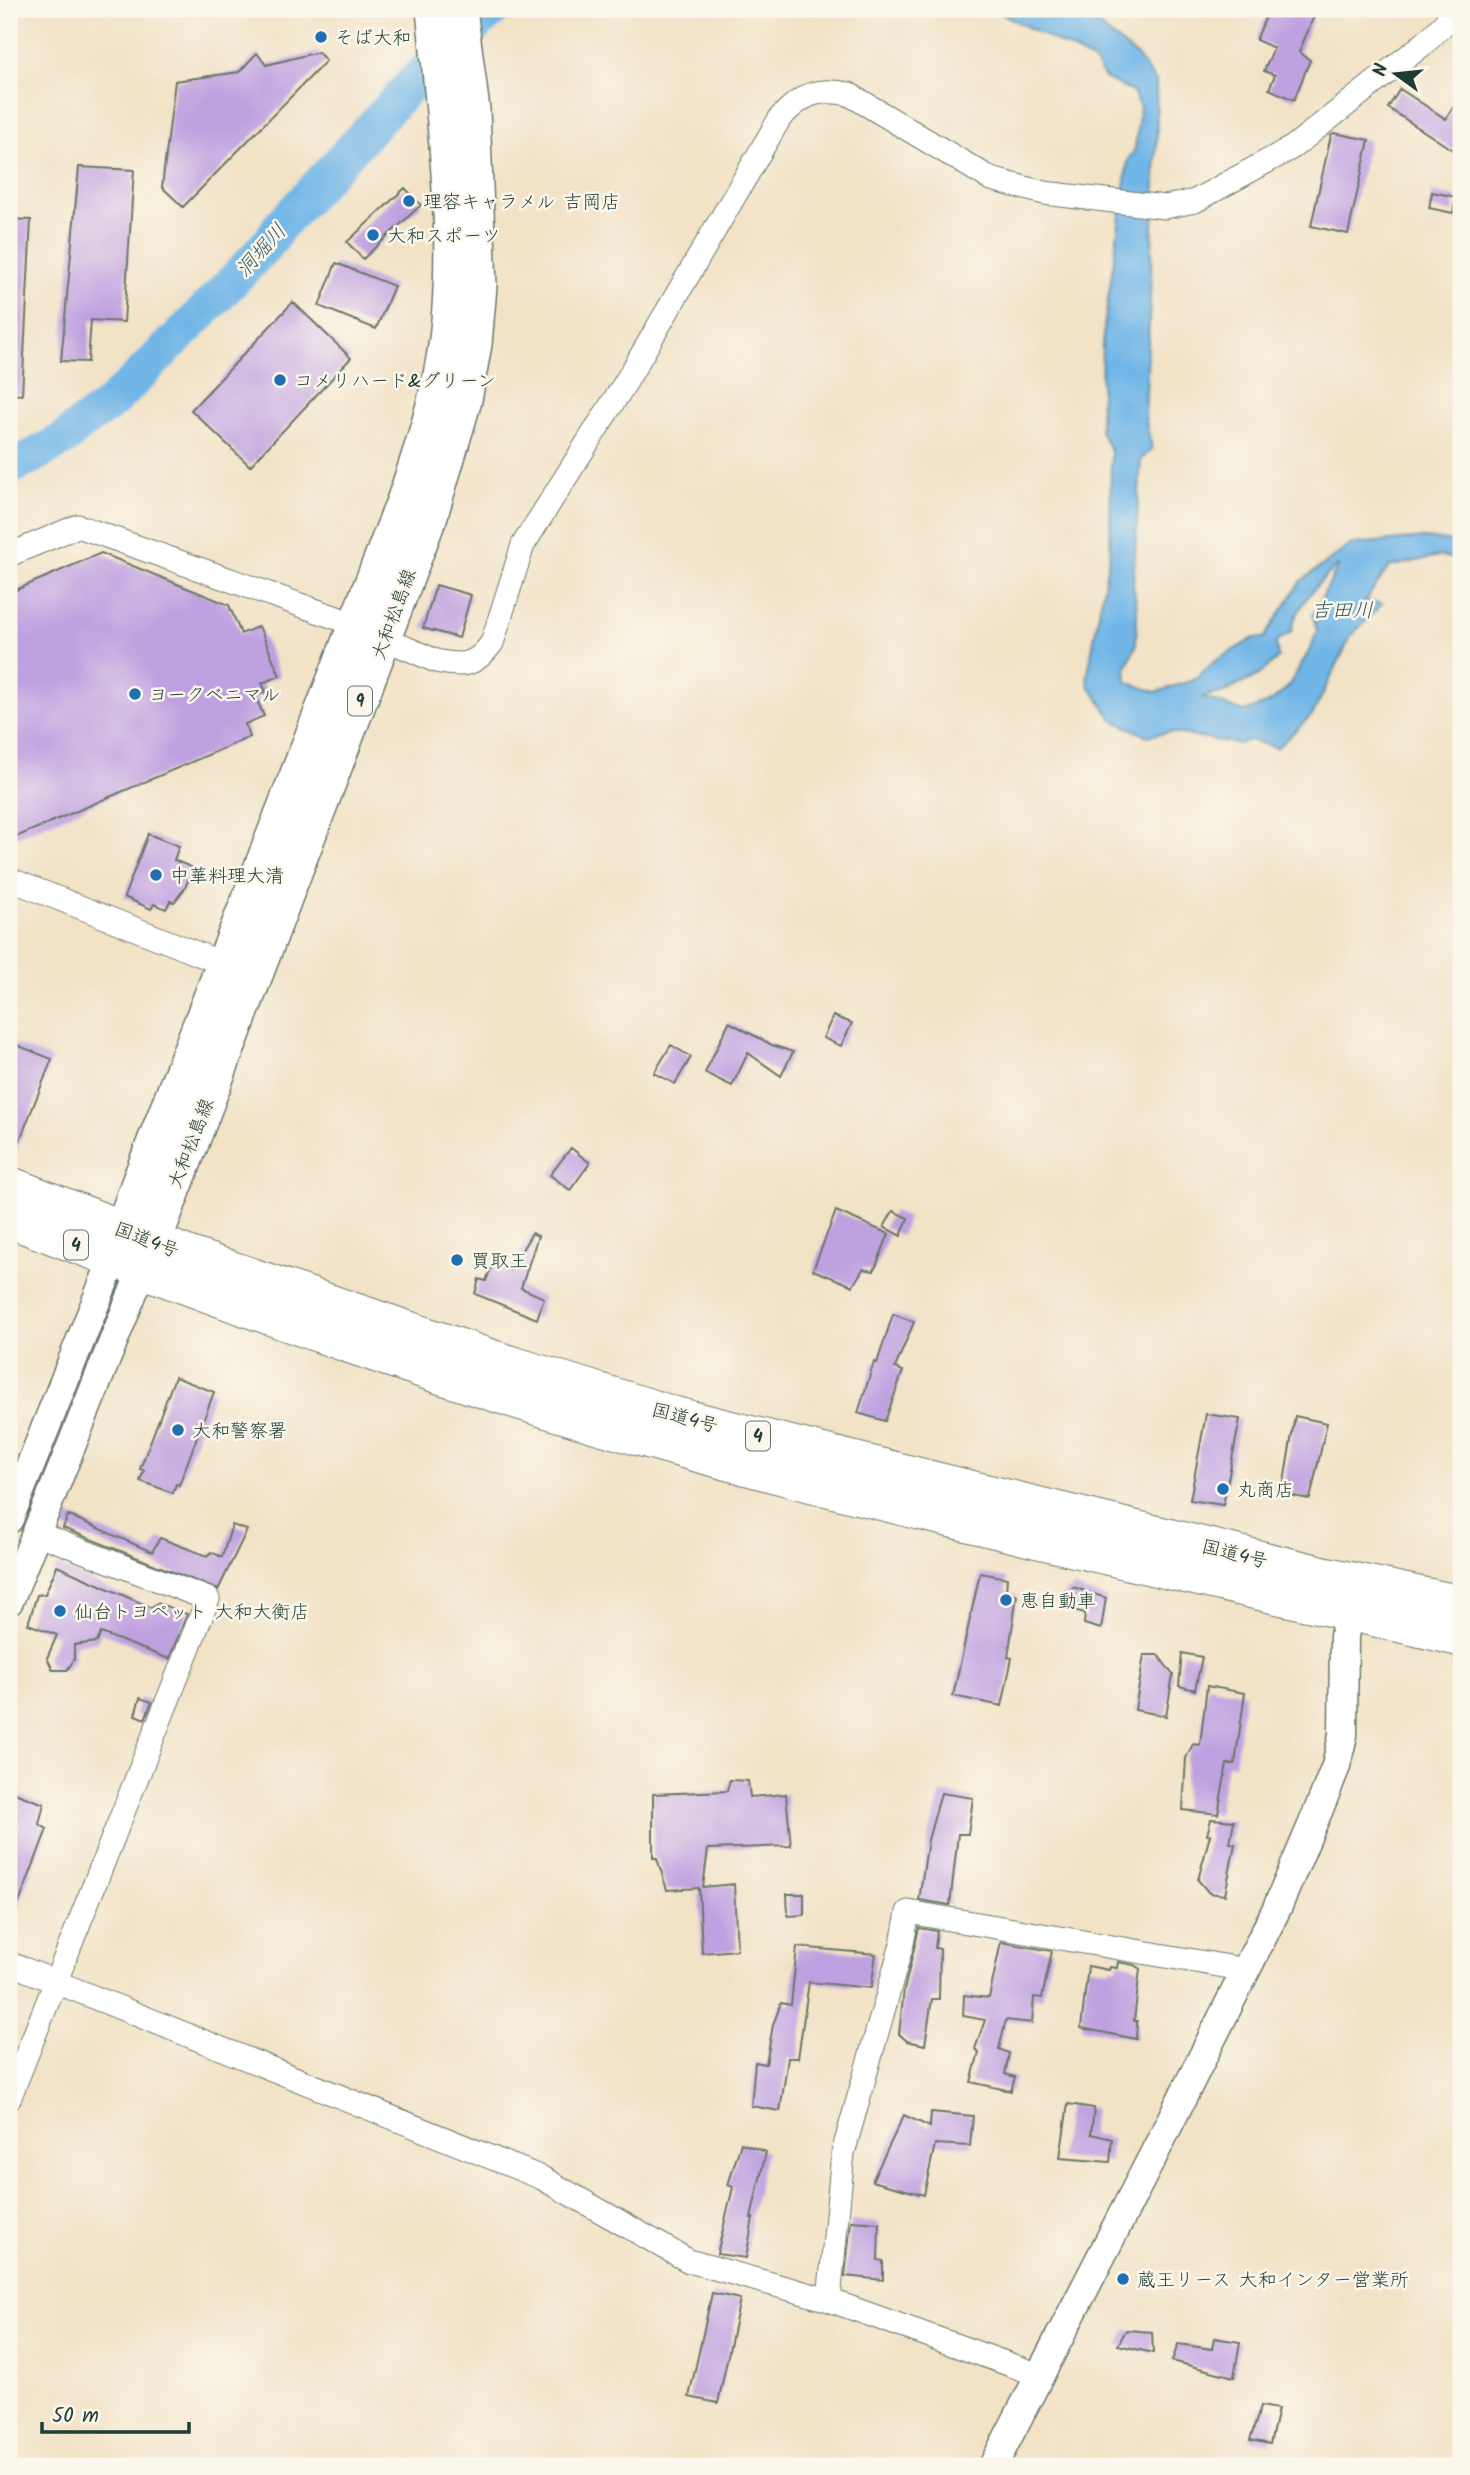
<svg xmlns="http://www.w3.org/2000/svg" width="1470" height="2475" viewBox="0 0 1470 2475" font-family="Kalam,'Klee One',sans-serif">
	<rect width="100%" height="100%" fill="#fbf7ec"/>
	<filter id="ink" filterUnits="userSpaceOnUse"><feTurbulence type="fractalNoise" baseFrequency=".0143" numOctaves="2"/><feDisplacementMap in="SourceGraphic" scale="14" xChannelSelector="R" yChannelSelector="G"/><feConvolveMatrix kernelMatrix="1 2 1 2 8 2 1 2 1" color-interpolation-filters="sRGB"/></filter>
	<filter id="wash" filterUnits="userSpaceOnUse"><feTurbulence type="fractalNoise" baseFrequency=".00686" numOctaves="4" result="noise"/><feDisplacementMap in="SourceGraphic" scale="28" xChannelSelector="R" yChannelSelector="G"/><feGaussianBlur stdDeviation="1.57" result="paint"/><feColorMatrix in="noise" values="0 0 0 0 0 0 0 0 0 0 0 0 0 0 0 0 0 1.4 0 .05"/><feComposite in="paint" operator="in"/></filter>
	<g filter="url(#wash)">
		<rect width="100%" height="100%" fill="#f2e2c6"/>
		<!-- water -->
		<path fill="#71b6e7" stroke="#487a8e" stroke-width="2" fill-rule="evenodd" d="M985,9H1078L1137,56L1156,82L1157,134L1145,417L1152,449L1141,460L1133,585L1137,608L1136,646L1126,667L1127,682L1156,692L1194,680L1215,661L1254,638H1264L1301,581L1352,544L1426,538L1461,543V560L1439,556L1389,567L1365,601L1382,604L1351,636L1313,714L1277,748L1250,740L1239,744L1170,732L1147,736L1114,721L1089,686L1087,678L1110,553L1111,451L1100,431L1102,342L1128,160L1135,149L1140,107L1133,92L1105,78L1093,60L996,11ZM1339,565L1313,615L1317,631L1312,646L1288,687L1271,702L1244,712L1202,697L1225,692L1259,675L1278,658L1276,642L1291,632C1295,607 1319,581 1339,565Z
			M1461,1627V1711L1453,1670Z"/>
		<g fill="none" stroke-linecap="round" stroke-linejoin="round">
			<!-- river -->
			<path stroke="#71b6e7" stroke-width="35" d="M9,469L66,438C78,423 98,415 112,402C167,349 220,296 272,239L278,228L417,78L494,9"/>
		</g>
		<g id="blocks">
			<!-- building -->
			<path fill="#bfa0e0" d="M1269,9H1317L1299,52L1310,60L1294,100L1269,89L1275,75L1264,71L1274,48L1256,40Z
				M318,52L326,61L183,207L162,187L175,81L239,72L257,53L266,65Z
				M1400,89L1446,119L1461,95V143L1456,152L1388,108Z
				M1334,133L1369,140L1348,234L1311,226L1331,135Z
				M79,167L134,170L124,322L91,320L88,362L61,361Z
				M405,188L421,205L363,259L347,242Z
				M1432,192L1456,197L1453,213L1429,208Z
				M9,219L31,220L22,395L9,394Z
				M336,263L394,286L376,329L319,306Z
				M293,302L351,358L250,466L191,410Z
				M101,553L229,605L241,634L259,626L280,676L262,683L266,692L255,696L264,716L245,724L250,737L9,840V593Z
				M436,585L471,595L459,638L423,628Z
				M148,834L179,846L174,860L193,868L185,888L174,902L170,901L166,909L154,904L151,909L124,897Z
				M833,1016L852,1023L841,1046L823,1038Z
				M729,1022L772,1045L793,1052L781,1076L748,1053L732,1086L705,1073Z
				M9,1042L52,1059L10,1165L9,1164Z
				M671,1045L691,1057L675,1084L654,1073Z
				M571,1148L590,1163L570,1190L550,1175Z
				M836,1211L889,1234L874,1271L863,1269L853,1286L813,1270Z
				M893,1211L908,1218L901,1236L884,1227Z
				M532,1233L538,1236L521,1288L544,1298L537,1319L475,1294L479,1279L486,1281L493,1263L510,1270Z
				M893,1314L914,1322L895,1368L903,1371L885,1421L858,1413L874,1362L877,1363Z
				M175,1377L214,1392L179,1485L176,1484L173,1493L140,1481L144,1470L140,1469Z
				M1206,1414L1240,1419L1223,1505L1190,1500Z
				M1295,1416L1327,1423L1310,1499L1282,1494Z
				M68,1515L152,1552L160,1538L207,1556L211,1552L222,1557L232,1525L247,1530L218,1590L63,1528Z
				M57,1566L152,1608L157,1603L187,1614L169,1659L101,1633L97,1642L74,1645V1660L67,1670H53L47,1658L57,1635L28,1624L37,1595L45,1594Z
				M980,1573L1007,1578L1006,1591L1017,1595L1008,1657L1012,1658L1002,1706L953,1696Z
				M1073,1587L1106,1598L1101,1629L1084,1624L1085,1613L1062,1607L1065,1591L1071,1590Z
				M1182,1653L1202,1657L1195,1690L1179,1686Z
				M1144,1655H1158L1173,1675L1166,1716L1135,1710Z
				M1207,1686L1245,1693L1235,1764H1227L1218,1814L1183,1810L1186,1758L1193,1744L1200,1745Z
				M140,1698L152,1702L145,1719L135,1715Z
				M730,1780L748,1781L750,1797L786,1794L791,1846L708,1849L703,1887L734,1884L737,1950L702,1953L699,1888L667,1890L657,1858H653V1794L727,1791Z
				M9,1791L44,1804L39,1824L47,1829L11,1924H9Z
				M941,1793L973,1798L968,1834H958L950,1905L919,1900L928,1840Z
				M1211,1819L1234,1821L1230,1843L1235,1844L1225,1895L1209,1893L1198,1880L1210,1835H1207Z
				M787,1894H804V1915L788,1916Z
				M919,1928L937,1931L935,1948L940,1949L939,1999H932L925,2045L907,2041L899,2034L904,1990Z
				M1001,1942L1052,1951L1042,1998L1034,1997L1032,2023L1006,2020L999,2049L1009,2053L1005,2074L1015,2077L1011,2091L971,2082L979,2052L975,2049L985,2020L963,2016L964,1995L989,1998Z
				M797,1947L876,1954L871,1988L809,1982L798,2058H788L780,2111L751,2106L755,2062L766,2064L773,2025L781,2003L791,2005Z
				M1118,1962L1134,1965L1140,1969L1134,2021H1137L1136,2039L1081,2028L1088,1966L1109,1970L1110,1967L1117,1968Z
				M1068,2104L1094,2108L1091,2134L1112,2139L1110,2162L1060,2158Z
				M931,2112L973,2116L970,2146L935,2144L924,2195L872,2181L904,2115L930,2127Z
				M741,2143L766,2152L751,2218H753L746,2258L717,2254L733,2187L728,2185Z
				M851,2221L879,2223L878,2260L883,2261V2280L845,2276Z
				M712,2293L740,2299L718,2403L689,2397Z
				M1126,2330L1152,2332L1153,2353L1118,2345Z
				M1214,2338L1240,2342L1234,2377L1172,2361L1178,2344L1212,2349Z
				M1261,2406L1278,2409L1270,2444L1250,2440Z"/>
		</g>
	</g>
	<g filter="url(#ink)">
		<use href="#blocks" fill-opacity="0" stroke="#697767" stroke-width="2"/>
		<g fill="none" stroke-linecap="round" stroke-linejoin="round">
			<defs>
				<path id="minor" d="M9,555L78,526L337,618L436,661C464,667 475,666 492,643L523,545L627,380L780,118C802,95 816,87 849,94L991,179L1044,193L1165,207L1195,201L1293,147L1426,42L1444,24L1454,9
					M9,879L224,964
					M9,1963L542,2178L689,2261L829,2300L1039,2375
					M9,2099L208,1599L36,1533
					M829,2300L843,2153L902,1944L908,1912L1247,1970"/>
				<path id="tertiary" d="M9,1519L113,1259
					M9,1601L142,1270
					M993,2466L1156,2150L1277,1908L1321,1804L1336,1766L1343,1735L1344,1636L1354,1592"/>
				<path id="primary" d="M113,1257L139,1183L405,499C423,447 440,394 447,339C460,235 444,114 434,9
					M143,1269L430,515L464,400L474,344L479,286L472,110L459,9"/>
				<path id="trunk" d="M9,1185L191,1256L497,1360L677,1416L945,1483L1320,1574L1461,1604
					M9,1219C229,1303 450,1385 678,1448C937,1520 1200,1577 1461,1638"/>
			</defs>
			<!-- minor casing -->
			<use href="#minor" stroke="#697767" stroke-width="25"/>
			<!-- tertiary casing -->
			<use href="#tertiary" stroke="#697767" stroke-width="31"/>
			<!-- primary casing -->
			<use href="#primary" stroke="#697767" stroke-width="38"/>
			<!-- trunk casing -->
			<use href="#trunk" stroke="#697767" stroke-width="39"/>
			<!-- minor -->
			<use href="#minor" stroke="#fff" stroke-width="23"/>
			<!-- tertiary -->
			<use href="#tertiary" stroke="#fff" stroke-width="28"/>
			<!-- primary -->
			<use href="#primary" stroke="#fff" stroke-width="35"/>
			<!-- trunk -->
			<use href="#trunk" stroke="#fff" stroke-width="37"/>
		</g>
	</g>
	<!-- markers -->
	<g fill="#1f6fb2" stroke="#fbf7ec" stroke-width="2.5">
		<circle cx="321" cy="37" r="7"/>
		<circle cx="409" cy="201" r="7"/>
		<circle cx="373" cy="235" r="7"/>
		<circle cx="280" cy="380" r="7"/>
		<circle cx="135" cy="694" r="7"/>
		<circle cx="156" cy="875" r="7"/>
		<circle cx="457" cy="1260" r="7"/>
		<circle cx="178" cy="1430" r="7"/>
		<circle cx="1223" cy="1489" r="7"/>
		<circle cx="1006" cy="1600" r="7"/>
		<circle cx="60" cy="1611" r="7"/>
		<circle cx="1123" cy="2279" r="7"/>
	</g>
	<g text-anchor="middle" stroke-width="5" stroke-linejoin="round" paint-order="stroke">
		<!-- shield labels -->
		<g fill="#fbf7ec" stroke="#61756b" stroke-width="2">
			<rect x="348" y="686.5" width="24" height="29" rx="5"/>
			<rect x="64" y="1230.5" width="24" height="29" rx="5"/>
			<rect x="746" y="1421.5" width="24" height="29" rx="5"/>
		</g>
		<g font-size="18" font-weight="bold" fill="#1f3d34">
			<text x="360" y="707">9</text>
			<text x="76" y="1251">4</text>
			<text x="758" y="1442">4</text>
		</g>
		<!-- poi labels -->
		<g font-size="19" fill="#1f3d34" stroke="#fbf7ec" text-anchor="start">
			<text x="335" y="44">そば大和</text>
			<text x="423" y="208">理容キャラメル 吉岡店</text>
			<text x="387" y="242">大和スポーツ</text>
			<text x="294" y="387">コメリハード&amp;グリーン</text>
			<text x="149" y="701">ヨークベニマル</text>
			<text x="170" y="882">中華料理大清</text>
			<text x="471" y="1267">買取王</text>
			<text x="192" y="1437">大和警察署</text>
			<text x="1237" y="1496">丸商店</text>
			<text x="1020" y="1607">恵自動車</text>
			<text x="74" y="1618">仙台トヨペット 大和大衡店</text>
			<text x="1137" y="2286">蔵王リース 大和インター営業所</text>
		</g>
		<!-- street labels -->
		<g font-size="19" fill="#1f3d34" stroke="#fbf7ec">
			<text transform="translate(393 614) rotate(-70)" y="7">大和松島線</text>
			<text transform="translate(190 1143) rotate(-69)" y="7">大和松島線</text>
			<text transform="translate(147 1239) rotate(21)" y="7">国道4号</text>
			<text transform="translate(685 1417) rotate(15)" y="7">国道4号</text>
			<text transform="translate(1235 1553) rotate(14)" y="7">国道4号</text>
		</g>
		<!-- water labels -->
		<g font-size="21" font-style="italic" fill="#345b61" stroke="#fbf7ec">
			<text transform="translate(261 250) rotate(-48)" y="7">洞堀川</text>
			<text x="1342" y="617">吉田川</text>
		</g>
	</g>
	<!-- margin -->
	<rect width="1470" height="2475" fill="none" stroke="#fbf7ec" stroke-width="35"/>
	<!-- north arrow -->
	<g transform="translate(1396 74) rotate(285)" stroke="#fbf7ec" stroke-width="5" paint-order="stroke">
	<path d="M0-5L12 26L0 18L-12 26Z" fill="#1f3d34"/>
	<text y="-10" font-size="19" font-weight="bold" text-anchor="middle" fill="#1f3d34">N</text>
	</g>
	<!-- scale -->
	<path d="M42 2422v10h147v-10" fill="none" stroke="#1f3d34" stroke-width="3.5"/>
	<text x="52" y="2422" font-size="21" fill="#1f3d34" stroke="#fbf7ec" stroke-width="5" paint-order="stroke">50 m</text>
</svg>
